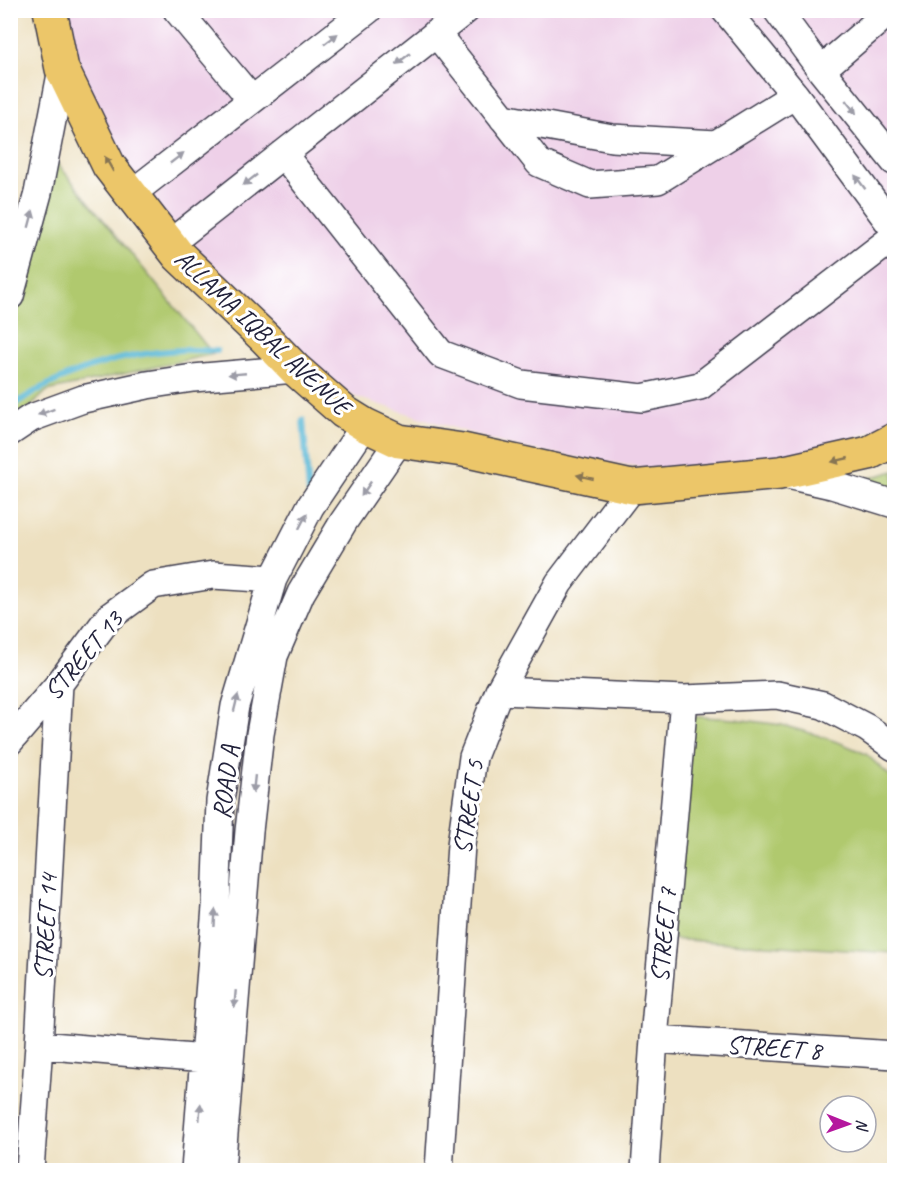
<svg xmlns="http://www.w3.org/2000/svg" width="905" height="1181" viewBox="0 0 905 1181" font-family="Caveat,sans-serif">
	<rect width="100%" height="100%" fill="#fff"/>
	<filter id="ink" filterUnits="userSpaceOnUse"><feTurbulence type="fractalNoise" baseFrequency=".0167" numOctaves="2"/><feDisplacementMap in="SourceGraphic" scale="12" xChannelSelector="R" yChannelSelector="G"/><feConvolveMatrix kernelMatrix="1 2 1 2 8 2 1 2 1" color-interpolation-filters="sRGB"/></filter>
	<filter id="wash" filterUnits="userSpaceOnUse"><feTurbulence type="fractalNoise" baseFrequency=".008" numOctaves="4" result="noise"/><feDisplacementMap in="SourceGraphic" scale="24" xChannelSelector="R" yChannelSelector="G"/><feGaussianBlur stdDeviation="1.35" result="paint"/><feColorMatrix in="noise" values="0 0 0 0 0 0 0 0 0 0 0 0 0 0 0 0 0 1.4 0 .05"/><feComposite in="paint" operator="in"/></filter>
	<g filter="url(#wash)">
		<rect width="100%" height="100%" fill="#ede0c0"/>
		<!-- built -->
		<path fill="#eed0e8" d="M60,11H894V424L817,450L721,464L661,470L569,456L511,446L353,396L288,349L154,205L106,132L73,67Z"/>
		<!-- green -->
		<path fill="#b0c96e" stroke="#697654" stroke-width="1.5" d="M53,158L213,354L47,391L11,425V312L47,202Z
			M894,471V501L857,482Z
			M687,716L735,719L782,725L817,735L843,744L866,754L894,780V953L668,939Z"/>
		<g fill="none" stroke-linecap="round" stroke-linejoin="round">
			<!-- stream -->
			<path stroke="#55b6d4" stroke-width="6" d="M10,407C60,373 120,353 180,350C192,349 205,351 217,351
				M303,420L309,493
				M242,744L253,702"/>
		</g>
	</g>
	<g filter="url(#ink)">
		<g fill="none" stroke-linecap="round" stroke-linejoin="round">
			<defs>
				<path id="minor" d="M177,10L252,100
					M725,10L795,95L894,229
					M777,10L821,70L894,161
					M436,33L539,163L590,185L658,180L795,95
					M821,70L891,10
					M503,118L612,138L716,144
					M283,154L441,354L521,384L642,398L700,386L894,237
					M131,194L368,10
					M169,244L466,10
					M10,296L38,193L62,69
					M10,432L31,418L83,399L147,385L193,378L295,369
					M783,474L832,485L894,504
					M499,691L684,699L777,695L823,705L867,728L894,747
					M10,741L59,684L109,617L153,585L213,575L273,579
					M654,1039L894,1055
					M39,1045L205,1059
					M30,1170L39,1045L59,684
					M195,1170L216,907L220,801L235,706L273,579L310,507L365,425
					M221,1170L249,831L260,734L274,656L301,593L344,521L399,441
					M439,1170L461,845L473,757L499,691L559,583L632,487
					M645,1170L654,1039L684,699"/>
				<path id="major" d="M50,10L62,69L109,166L178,255L265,338L295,369L344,412L365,425L399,441L463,450L632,487L780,473L869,453L894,440"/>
			</defs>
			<!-- minor casing -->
			<use href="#minor" stroke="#403e4f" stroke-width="30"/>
			<!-- major casing -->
			<use href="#major" stroke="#403e4f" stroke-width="36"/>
			<!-- minor -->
			<use href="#minor" stroke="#fff" stroke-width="27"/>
			<!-- major -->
			<use href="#major" stroke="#ecc669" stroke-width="33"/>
		</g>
		<!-- one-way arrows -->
		<defs><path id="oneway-solid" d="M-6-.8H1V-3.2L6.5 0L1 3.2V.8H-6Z" transform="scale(1.5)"/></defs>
		<g fill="#9c9ca7">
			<use href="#oneway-solid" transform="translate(331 39) rotate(-38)"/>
			<use href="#oneway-solid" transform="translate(403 59) rotate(142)"/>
			<use href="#oneway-solid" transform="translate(851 107) rotate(51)"/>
			<use href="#oneway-solid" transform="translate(177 158) rotate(-38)"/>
			<use href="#oneway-solid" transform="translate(250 180) rotate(142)"/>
			<use href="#oneway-solid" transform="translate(860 182) rotate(-127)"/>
			<use href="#oneway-solid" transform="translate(31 219) rotate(-75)"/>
			<use href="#oneway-solid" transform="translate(237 374) rotate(175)"/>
			<use href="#oneway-solid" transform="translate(46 412) rotate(160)"/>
			<use href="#oneway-solid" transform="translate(366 489) rotate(124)"/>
			<use href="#oneway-solid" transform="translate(303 521) rotate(-63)"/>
			<use href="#oneway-solid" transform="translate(236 703) rotate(-76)"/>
			<use href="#oneway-solid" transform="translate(254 784) rotate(96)"/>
			<use href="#oneway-solid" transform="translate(215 918) rotate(-86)"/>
			<use href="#oneway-solid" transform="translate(235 999) rotate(95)"/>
			<use href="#oneway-solid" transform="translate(200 1112) rotate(-85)"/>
		</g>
		<g fill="#877452">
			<use href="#oneway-solid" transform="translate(109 164) rotate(-120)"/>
			<use href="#oneway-solid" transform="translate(840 460) rotate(167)"/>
			<use href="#oneway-solid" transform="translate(585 477) rotate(-167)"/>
		</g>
	</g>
	<g text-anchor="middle" stroke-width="6" stroke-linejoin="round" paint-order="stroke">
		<!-- street labels -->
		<g font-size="26" fill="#22223b" stroke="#fff">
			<text transform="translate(263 332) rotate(43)" y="9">ALLAMA IQBAL AVENUE</text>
			<text transform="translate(83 655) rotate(-50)" y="9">STREET 13</text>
			<text transform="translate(225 782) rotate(-83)" y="9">ROAD A</text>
			<text transform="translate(468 807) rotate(-82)" y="9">STREET 5</text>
			<text transform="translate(45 927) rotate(-87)" y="9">STREET 14</text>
			<text transform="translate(663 935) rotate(-85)" y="9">STREET 7</text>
			<text transform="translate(774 1047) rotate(4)" y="9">STREET 8</text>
		</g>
	</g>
	<!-- margin -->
	<rect width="905" height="1181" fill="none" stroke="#fff" stroke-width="36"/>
	<!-- north arrow -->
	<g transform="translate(848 1124) rotate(91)"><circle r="28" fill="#ffffff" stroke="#a7a7b1" stroke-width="1.5"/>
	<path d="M0-4.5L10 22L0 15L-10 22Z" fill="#b5179e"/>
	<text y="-9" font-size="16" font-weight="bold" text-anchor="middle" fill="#22223b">N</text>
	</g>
</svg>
